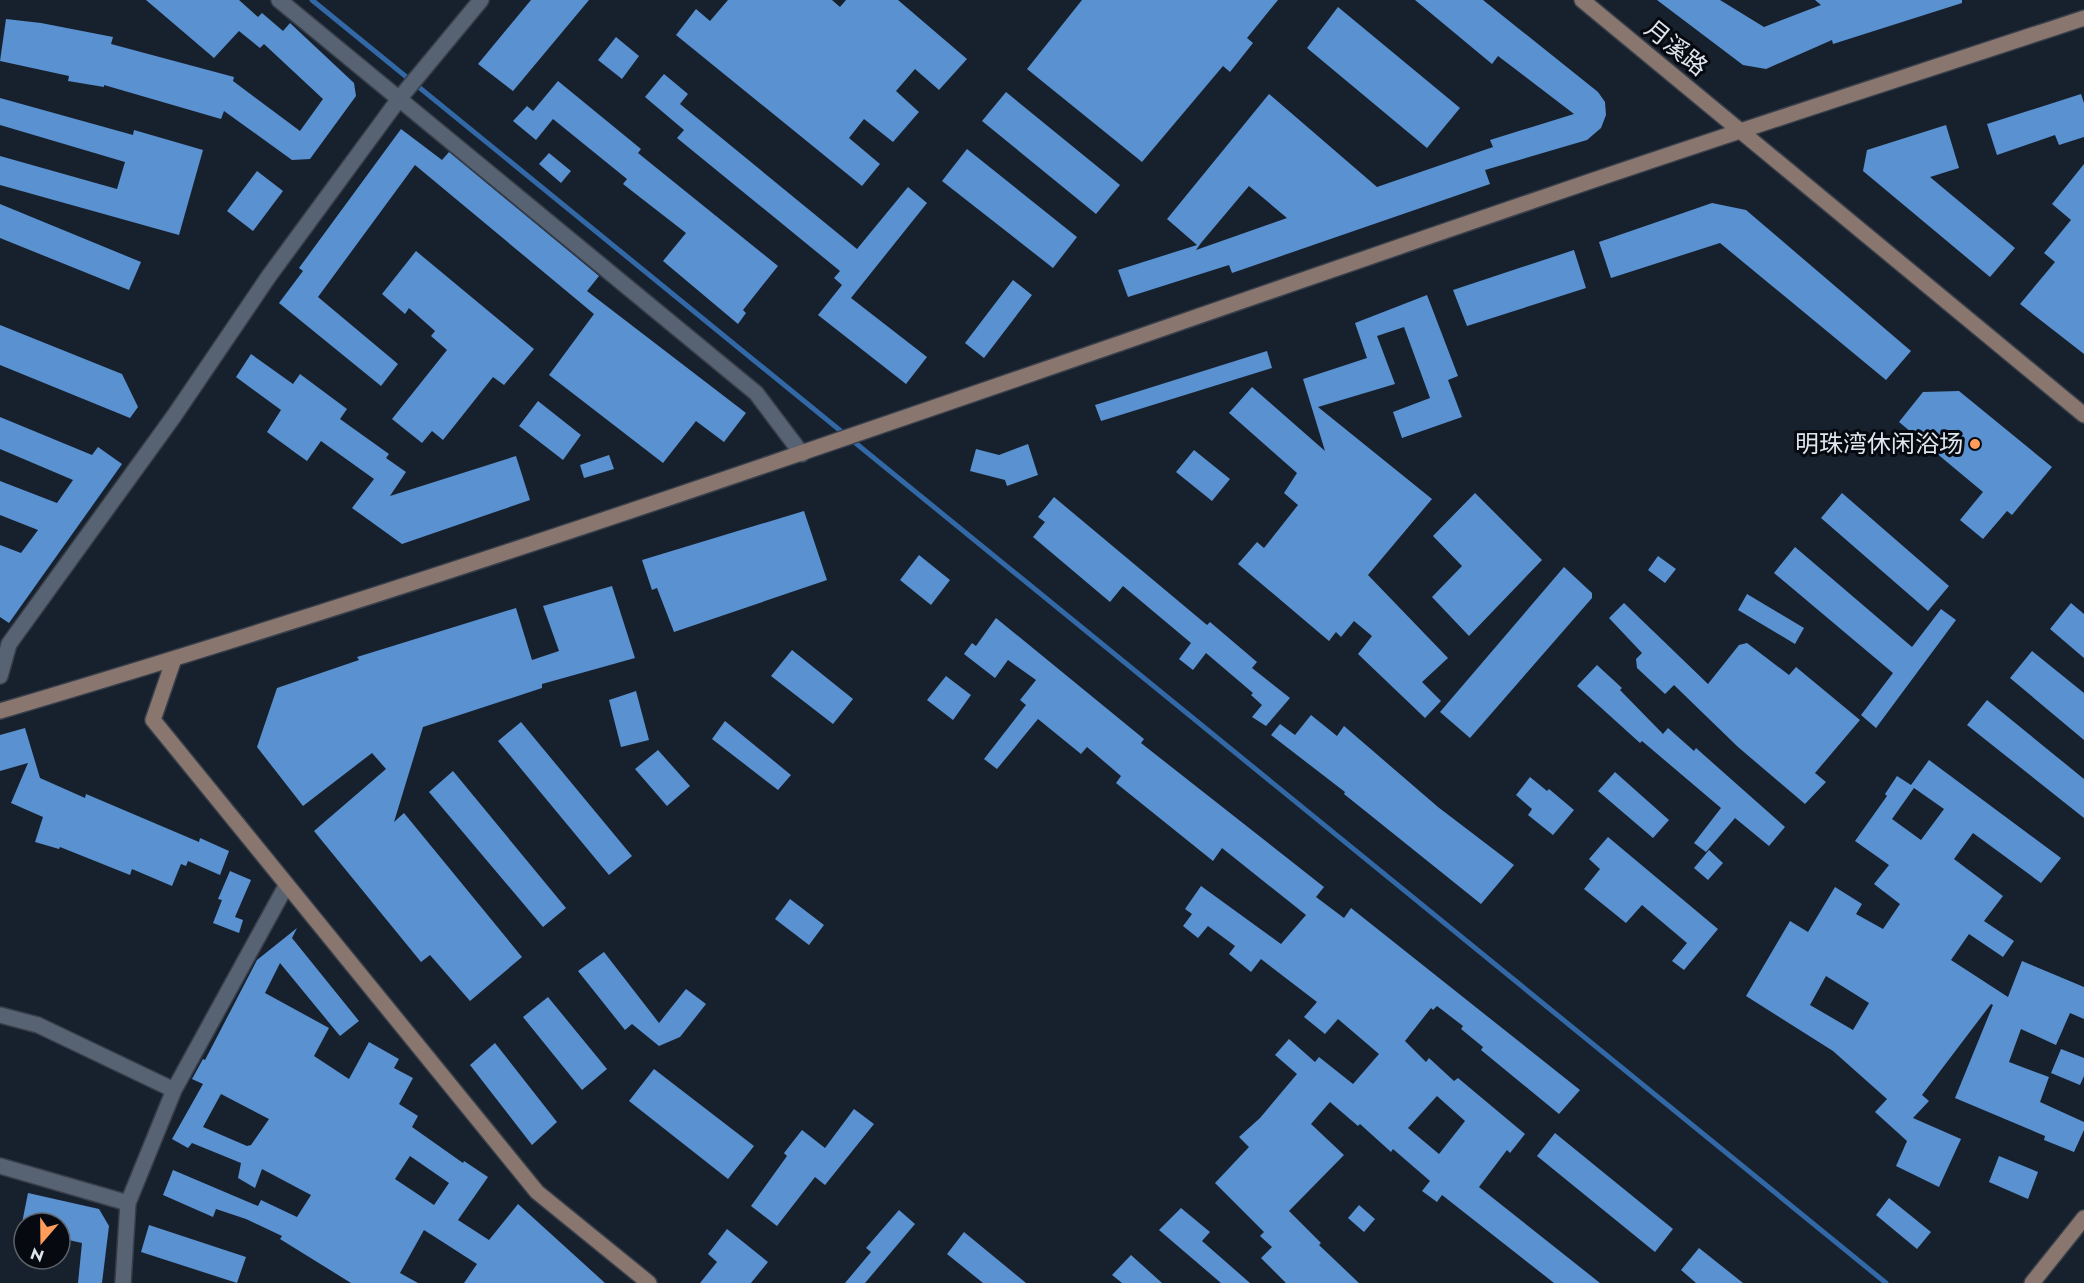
<svg xmlns="http://www.w3.org/2000/svg" width="2084" height="1283" viewBox="0 0 2084 1283" font-family="Jost,'Noto Sans SC',sans-serif">
	<rect width="100%" height="100%" fill="#17212e"/>
	<g fill="none" stroke-linecap="round" stroke-linejoin="round">
		<!-- stream -->
		<path stroke="#3368a6" stroke-width="5" d="M312,0L1886,1283"/>
	</g>
	<!-- building -->
	<path fill="#5a91d1" fill-rule="evenodd" d="M146,0H239L258,17L262,13L283,31L290,23L354,83L356,96L310,159L292,160L224,111L221,119L104,85V87L68,81L69,76L0,61L6,19L41,23L113,37L111,44L234,77L233,81L300,131L323,99L264,44L260,48L239,31L214,58Z
		M531,0H589L513,91L478,64Z
		M728,0H832L840,7L846,0H898L967,59L939,90L915,69L896,91L919,112L893,142L864,119L849,138L880,164L862,186L676,35L696,9L710,21Z
		M1082,0H1278L1247,38L1253,43L1230,72L1223,66L1142,162L1027,69Z
		M1415,0H1483L1598,92L1605,102L1606,115L1601,128L1587,140L1485,170L1490,184L1232,273L1229,265L1128,297L1118,270L1197,245L1167,219L1269,94L1377,187L1493,147L1490,140L1574,114L1498,56L1492,64ZM1249,186L1287,218L1196,250L1201,243Z
		M1657,0H1720L1764,27L1821,5L1815,0H1962V3L1833,44L1832,40L1766,69L1743,65Z
		M1338,7L1460,108L1427,148L1307,48Z
		M616,37L639,56L622,79L598,60Z
		M664,74L688,94L680,104L857,249L908,187L927,203L851,298L927,357L906,384L818,315L842,285L834,278L840,271L677,138L684,130L645,97Z
		M558,81L641,149L638,153L778,266L743,310L746,313L738,324L663,261L686,233L623,184L627,179L553,119L536,140L513,121L527,106L533,111Z
		M1006,92L1120,185L1096,214L982,121Z
		M2081,94L2084,103V137L2059,145L2055,135L1997,155L1987,124Z
		M0,98L133,135L134,130L203,150L179,235L0,185V156L117,189L125,162L0,125Z
		M1946,125L1959,168L1930,177L2015,248L1990,277L1863,171L1867,150Z
		M401,129L442,160L449,152L599,276L587,291L746,413L724,442L696,421L663,463L549,375L594,314L415,165L318,297L398,364L381,386L279,303L303,271L299,268Z
		M967,149L1077,237L1053,268L942,181Z
		M549,153L571,171L561,183L539,164Z
		M2084,164V354L2020,304L2055,262L2044,253L2071,220L2052,204Z
		M257,171L283,191L253,231L227,211Z
		M1712,203L1746,210L1911,351L1886,380L1720,243L1611,278L1599,242Z
		M0,204L141,262L129,290L0,238Z
		M1574,250L1586,288L1467,326L1453,290Z
		M416,251L534,349L504,385L493,377L443,440L432,431L422,443L392,419L447,350L431,336L435,331L409,308L405,314L382,294Z
		M1013,280L1032,295L984,358L965,343Z
		M1427,295L1458,376L1448,380L1462,417L1402,438L1393,412L1430,398L1404,327L1377,336L1395,384L1318,407L1432,499L1368,575L1448,658L1422,682L1441,701L1425,718L1358,654L1372,636L1354,621L1341,637L1336,632L1329,641L1238,564L1257,542L1264,548L1298,505L1284,493L1297,473L1229,413L1252,387L1325,451L1303,379L1367,358L1355,323Z
		M0,325L122,374L138,407L130,418L0,365Z
		M1267,351L1272,368L1101,421L1095,405Z
		M251,354L293,384L300,374L347,409L340,419L389,454L386,458L406,472L390,496L516,456L530,500L402,544L352,508L374,479L321,441L307,461L267,432L281,410L236,377Z
		M1959,391L2052,467L2012,515L2007,511L1983,539L1960,520L1983,492L1899,422L1923,392Z
		M538,401L581,435L563,460L519,426Z
		M0,417L92,455L98,447L122,464L9,623L0,617V545L21,553L38,530L0,515V481L57,503L73,480L0,449Z
		M1028,444L1038,475L1007,486L1005,480L970,471L976,449L999,455Z
		M1194,450L1230,479L1212,501L1176,472Z
		M609,455L614,469L584,478L580,465Z
		M1475,493L1542,560L1469,636L1432,597L1462,566L1433,536Z
		M1842,493L1949,586L1928,611L1821,518Z
		M1054,497L1207,625L1210,622L1257,662L1252,668L1290,698L1266,726L1252,717L1262,705L1251,695L1253,693L1206,653L1193,670L1179,659L1191,643L1123,586L1110,602L1033,537L1045,522L1038,517Z
		M804,511L827,580L674,632L657,588L652,590L642,560Z
		M1795,547L1912,647L1941,609L1956,620L1876,728L1861,715L1893,673L1774,573Z
		M919,555L950,580L931,605L900,580Z
		M1658,556L1676,569L1665,583L1648,570Z
		M1564,567L1592,593V598L1470,738L1440,712Z
		M612,586L635,658L542,684V688L423,727L394,822L404,813L522,957L470,1001L430,955L421,962L314,831L386,769L372,753L303,806L257,747L277,688L359,660L357,657L516,608L532,660L559,651L543,606Z
		M1747,594L1804,628L1795,644L1738,610Z
		M1624,603L1708,684L1739,645L1747,643L1789,675L1796,667L1860,720L1815,773L1826,782L1805,804L1738,747L1674,685L1665,694L1637,668L1636,659L1642,653L1609,618Z
		M2071,603L2084,614V658L2050,629Z
		M996,618L1144,739L1141,743L1324,887L1316,897L1344,918L1351,908L1580,1090L1559,1114L1481,1050L1483,1047L1461,1029L1463,1026L1437,1006L1433,1010L1431,1008L1405,1041L1426,1062L1429,1058L1454,1081L1458,1078L1525,1134L1510,1153L1507,1150L1479,1187L1600,1283H1554L1442,1195L1437,1202L1422,1191L1430,1181L1393,1149L1391,1152L1360,1124L1358,1126L1330,1102L1311,1124L1344,1155L1289,1211L1321,1243L1319,1245L1359,1283H1286L1261,1258L1272,1247L1260,1236L1264,1232L1215,1183L1249,1147L1239,1137L1260,1118L1297,1074L1275,1055L1289,1039L1315,1062L1319,1057L1353,1084L1379,1054L1338,1019L1325,1034L1304,1017L1317,1002L1261,959L1251,972L1229,954L1235,946L1208,926L1198,938L1183,926L1192,914L1185,909L1201,886L1281,944L1306,915L1222,848L1213,861L1116,783L1121,776L1087,747L1081,754L1038,719L997,769L984,759L1026,705L1020,700L1036,680L1008,660L995,678L964,654L972,643L976,646ZM1437,1096L1465,1121L1439,1154L1408,1128Z
		M792,650L853,699L833,724L771,676Z
		M2032,651L2084,693V740L2010,678Z
		M1597,665L1622,688L1620,690L1663,734L1668,728L1694,751L1696,748L1785,827L1769,846L1735,818L1706,852L1694,843L1721,808L1642,741L1640,743L1577,686Z
		M946,676L971,695L953,720L927,700Z
		M636,691L649,740L621,747L609,700Z
		M1987,700L2084,779V818L1967,725Z
		M1311,715L1337,736L1344,726L1438,807L1514,865L1481,904L1344,794L1345,792L1271,735L1280,724L1295,735Z
		M725,721L791,775L778,790L712,739Z
		M521,722L632,856L609,875L498,741Z
		M25,728L40,778L85,798L86,794L199,842L200,838L229,851L220,875L188,861L186,866L181,864L172,886L132,869L130,875L60,847L59,849L35,842L43,817L11,803L28,763L0,771V735Z
		M658,750L690,786L667,806L635,769Z
		M1929,760L2061,858L2041,883L1973,833L1954,859L2003,896L1984,921L2014,941L2003,957L1969,934L1951,960L2008,997L2022,961L2084,987V1019L2070,1013L2056,1045L2021,1029L2009,1062L2049,1077L2040,1102L2084,1122V1130L2074,1152L2044,1140L2045,1136L1955,1098L1993,1005L1991,1004L1922,1095L1929,1101L1913,1118L1961,1139L1939,1187L1896,1166L1907,1141L1875,1112L1887,1099L1833,1051L1746,996L1790,921L1808,932L1835,887L1862,904L1856,914L1883,929L1900,904L1874,884L1889,865L1855,841L1887,796L1885,794L1897,776L1911,785ZM1914,788L1944,809L1921,840L1892,819ZM1826,976L1869,1003L1853,1030L1810,1005Z
		M453,771L566,908L543,927L429,792Z
		M1615,772L1669,820L1653,838L1598,791Z
		M1530,777L1547,791L1549,789L1574,810L1553,835L1528,815L1532,809L1516,795Z
		M1608,837L1718,929L1684,970L1672,961L1687,943L1642,905L1626,923L1584,889L1600,869L1589,859Z
		M1709,850L1723,863L1708,880L1694,868Z
		M230,871L251,880L235,917L243,920L239,933L213,923L222,900L218,899Z
		M790,899L824,925L809,945L775,919Z
		M297,928L292,938L359,1021L340,1036L280,963L265,993L329,1028L314,1056L349,1079L369,1042L399,1059L394,1068L413,1078L399,1104L418,1116L412,1127L463,1163L464,1161L488,1177L458,1220L489,1240L518,1204L605,1283H464L477,1264L424,1230L400,1273L418,1283H351L280,1239L282,1236L246,1219L216,1209L213,1217L163,1195L173,1170L258,1206L261,1200L297,1217L311,1195L262,1169L255,1188L238,1178L241,1163L192,1143L188,1148L172,1139L203,1084L192,1079L203,1059L205,1060L257,960ZM221,1094L269,1119L251,1145L247,1146L203,1127ZM410,1156L449,1183L434,1205L395,1179Z
		M604,952L659,1023L686,989L706,1004L680,1037L659,1046L632,1024L625,1030L578,971Z
		M548,997L607,1069L582,1090L523,1017Z
		M495,1043L557,1122L532,1145L470,1065Z
		M2061,1049L2084,1058V1076L2080,1085L2051,1073Z
		M654,1069L754,1146L728,1179L629,1101Z
		M854,1109L874,1124L825,1185L815,1177L777,1226L751,1206L787,1156L784,1153L802,1130L825,1148Z
		M1555,1133L1673,1229L1655,1252L1537,1156Z
		M1999,1156L2038,1172L2028,1199L1989,1182Z
		M28,1193L99,1209L109,1226L102,1283H78L82,1243L60,1238V1223H22Z
		M1889,1198L1931,1232L1917,1249L1876,1215Z
		M1359,1205L1375,1219L1364,1232L1348,1218Z
		M1181,1208L1210,1232L1202,1241L1250,1283H1221L1159,1230Z
		M899,1210L915,1224L865,1283H845L871,1252L866,1248Z
		M149,1225L246,1257L237,1283L141,1252Z
		M727,1229L768,1262L751,1283H700L717,1262L708,1254Z
		M964,1232L1026,1283H983L947,1254Z
		M1699,1248L1743,1283H1696L1681,1270Z
		M1131,1255L1162,1283H1122L1112,1275Z"/>
	<g fill="none" stroke-linecap="round" stroke-linejoin="round">
		<defs>
			<path id="street" d="M279,0L756,393L802,454
				M0,676L9,644L174,416L269,276L399,99L481,0
				M0,1015L38,1025L174,1090
				M0,1166L128,1203
				M123,1283L128,1203L174,1090L286,886"/>
			<path id="secondary" d="M1582,0L2084,415
				M174,659L153,720L537,1192L649,1283
				M0,711C522,557 1034,371 1550,195C1727,134 1906,77 2084,18
				M2032,1283L2084,1218"/>
		</defs>
		<!-- street casing -->
		<use href="#street" stroke="#383f4a" stroke-width="18"/>
		<!-- secondary casing -->
		<use href="#secondary" stroke="#383f4a" stroke-width="18"/>
		<!-- street -->
		<use href="#street" stroke="#576372" stroke-width="15"/>
		<!-- secondary -->
		<use href="#secondary" stroke="#88766f" stroke-width="15"/>
	</g>
	<!-- markers -->
	<circle fill="#ff9b5b" stroke="#060a10" stroke-width="2" cx="1975" cy="444" r="6"/>
	<g text-anchor="middle" stroke-width="6" stroke-linejoin="round" paint-order="stroke">
		<!-- street labels -->
		<g font-size="24" fill="#dee5ee" stroke="#060a10">
			<text transform="translate(1676 48) rotate(39)" y="8">月溪路</text>
		</g>
		<!-- poi labels -->
		<g font-size="24" fill="#dee5ee" stroke="#060a10" text-anchor="end">
			<text x="1963" y="452">明珠湾休闲浴场</text>
		</g>
	</g>
	<!-- north arrow -->
	<g transform="translate(42 1241) rotate(200)"><circle r="28" fill="#060a10" stroke="#5c6269" stroke-width="1.5"/>
	<path d="M0-4.5L10 22L0 15L-10 22Z" fill="#ff9b5b"/>
	<text y="-9" font-size="16" font-weight="bold" text-anchor="middle" fill="#dee5ee">N</text>
	</g>
</svg>
